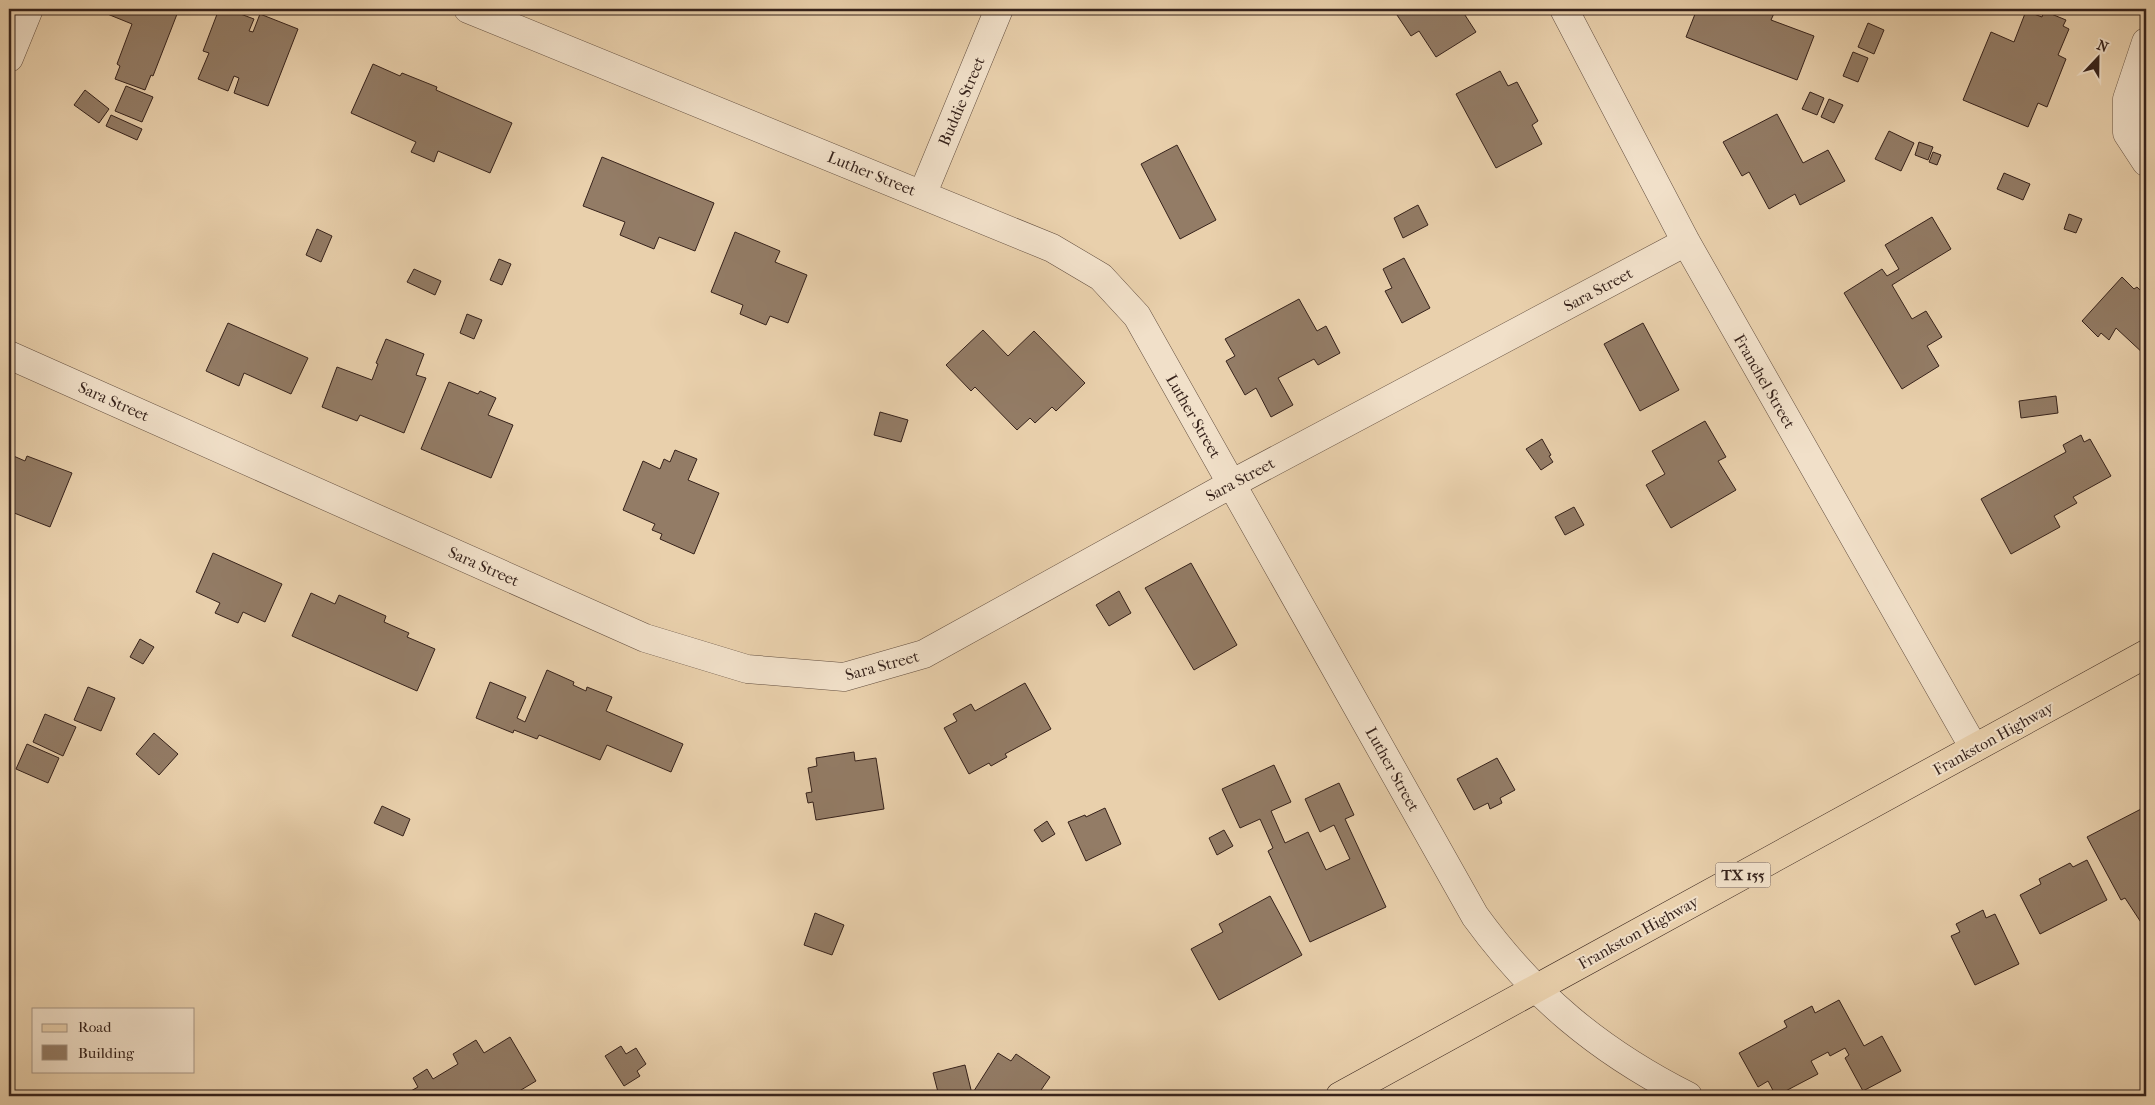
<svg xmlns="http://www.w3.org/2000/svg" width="2155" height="1105" viewBox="0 0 2155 1105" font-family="'IM FELL French Canon',serif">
	<rect width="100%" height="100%" fill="#e9d0ac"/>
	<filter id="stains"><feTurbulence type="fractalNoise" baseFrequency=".004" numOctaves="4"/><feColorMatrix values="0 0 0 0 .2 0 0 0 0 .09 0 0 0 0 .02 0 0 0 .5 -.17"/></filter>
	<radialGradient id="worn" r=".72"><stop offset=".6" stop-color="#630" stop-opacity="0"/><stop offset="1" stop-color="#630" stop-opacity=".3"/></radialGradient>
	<!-- building -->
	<path fill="#937c66" stroke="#36221b" d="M95,9H179L153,76L151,75L145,90L115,79L120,66L117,64L132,24Z
		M219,9H227L254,19L249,31L253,32L260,14L298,29L268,106L234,93L239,78L234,76L228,91L198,79L209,53L203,51Z
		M1393,9H1461L1476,32L1436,57L1419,31L1411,36Z
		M1697,9H1776L1771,20L1814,36L1797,80L1686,37Z
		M2026,11L2042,17L2044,11L2066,20L2063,26L2069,29L2058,55L2066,59L2047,107L2038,103L2028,127L1963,100L1991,32L2014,42Z
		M1868,23L1884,30L1874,54L1858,47Z
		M1853,52L1868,58L1858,82L1843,76Z
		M373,64L400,76L402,73L437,87L436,90L512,123L490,173L438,151L434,162L430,160L411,152L416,142L351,113Z
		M1500,71L1508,86L1517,82L1538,121L1532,125L1542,144L1496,168L1456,94Z
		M126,86L153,97L142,122L115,111Z
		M85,90L109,109L99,123L74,105Z
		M1810,92L1824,98L1817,115L1802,109Z
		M1829,99L1843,105L1834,123L1821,117Z
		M1777,114L1803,163L1828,150L1845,181L1800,205L1795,194L1769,209L1749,172L1742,176L1723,142Z
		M111,115L142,129L137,140L106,126Z
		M1889,131L1914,143L1901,171L1875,159Z
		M1919,142L1933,147L1928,160L1915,155Z
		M1177,145L1216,220L1180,239L1141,164Z
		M1933,152L1941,155L1937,165L1929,162Z
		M602,157L714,203L695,251L659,237L654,249L620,235L625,222L583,206Z
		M2004,173L2030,184L2023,200L1997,189Z
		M1418,205L1428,225L1403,238L1394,218Z
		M2069,214L2082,219L2076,233L2064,229Z
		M1932,217L1951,249L1892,285L1912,319L1926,311L1942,337L1927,346L1939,366L1902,389L1844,293L1882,269L1887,276L1899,269L1885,245Z
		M317,229L332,236L321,262L306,255Z
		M735,232L780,251L775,262L807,275L788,323L770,316L766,325L740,314L743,305L711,292Z
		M1404,258L1430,308L1402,323L1385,291L1392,288L1383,269Z
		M499,259L511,264L502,285L490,280Z
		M414,269L441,281L435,295L407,282Z
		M2122,277L2134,289L2137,287L2143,293L2146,290V356L2116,328L2109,340L2101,333L2098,337L2082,321Z
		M1299,299L1317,331L1326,326L1340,353L1318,365L1314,359L1278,378L1293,405L1271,417L1256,388L1245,395L1226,361L1235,356L1225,339Z
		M467,314L482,320L474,339L460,333Z
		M228,323L308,358L291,394L244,373L239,386L206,371Z
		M1643,323L1679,390L1640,411L1604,344Z
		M983,330L1008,356L1034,331L1085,383L1056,411L1052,407L1035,423L1030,418L1017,430L975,387L971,391L946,365Z
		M386,339L424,354L416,375L426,378L404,433L360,415L357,421L322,407L337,367L372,380L378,364L376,363Z
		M449,382L478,394L480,391L496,398L488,415L513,425L491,478L421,449Z
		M2056,396L2058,413L2021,418L2019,401Z
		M880,412L908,420L901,442L874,435Z
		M1705,421L1726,457L1718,461L1736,490L1671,528L1646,485L1665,474L1652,451Z
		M2081,435L2084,442L2090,439L2111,476L2073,497L2077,503L2054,516L2060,527L2011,554L1981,499L2066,452L2063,445Z
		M1542,439L1551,455L1549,456L1553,462L1541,470L1526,449Z
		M675,450L697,459L688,480L719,493L694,554L660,539L662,534L652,530L655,524L623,510L643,461L660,469L664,459L670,462Z
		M9,454L25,461L27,456L72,473L50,527L9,511Z
		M1574,507L1584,525L1565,535L1555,517Z
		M213,553L282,584L265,622L243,612L238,623L215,613L220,603L196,592Z
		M1191,563L1237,645L1194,670L1145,588Z
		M1119,591L1131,613L1109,626L1096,605Z
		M311,593L335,604L339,595L386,616L384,622L409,633L407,637L435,649L417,691L292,636Z
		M140,639L154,647L143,664L130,657Z
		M547,670L574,682L573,685L586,691L587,687L612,697L606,711L683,744L671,772L607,745L600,760L539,735L537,739L514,730L513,733L476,718L490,682L526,697L517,718L525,722Z
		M1025,683L1051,729L1005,754L1007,757L991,766L989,763L969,774L944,728L957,721L953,714L971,704L975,711Z
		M88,687L115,698L101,731L74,720Z
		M45,714L76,727L63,756L33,742Z
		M154,733L178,754L159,775L136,754Z
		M27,744L59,758L48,783L16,769Z
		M854,752L855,761L876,758L884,809L816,820L813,802L808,803L806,793L812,792L808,768L817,766L816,758Z
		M1497,758L1515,790L1500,798L1502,803L1490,809L1488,803L1474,810L1457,779Z
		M1274,765L1291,802L1271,811L1285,843L1308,832L1326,870L1350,859L1334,825L1320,832L1305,799L1339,783L1354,815L1345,819L1386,907L1310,942L1268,851L1273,848L1260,819L1240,828L1222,789Z
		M382,806L410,819L403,836L374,823Z
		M1105,808L1121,844L1086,861L1068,822L1085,815L1086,817Z
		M2143,808L2146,814V930L2125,898L2121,900L2087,837Z
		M1047,821L1055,834L1042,842L1034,830Z
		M1224,830L1233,846L1217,855L1209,838Z
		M2087,860L2107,900L2040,934L2020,895L2041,884L2039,879L2070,863L2073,867Z
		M1270,896L1302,955L1219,1000L1191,949L1223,932L1219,924Z
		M1983,910L1986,918L1995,914L2019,964L1975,985L1951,936L1960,932L1956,924Z
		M815,913L844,925L832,955L804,945Z
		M1839,1000L1864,1046L1882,1036L1901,1071L1863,1091L1845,1058L1849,1055L1845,1048L1830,1056L1828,1052L1811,1061L1818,1074L1776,1096L1768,1081L1758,1087L1739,1053L1787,1027L1784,1021L1812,1006L1815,1013Z
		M510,1037L536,1081L511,1096H402L418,1087L413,1078L427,1069L433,1079L458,1064L453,1054L476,1040L484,1053Z
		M621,1046L626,1054L636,1048L646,1064L637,1071L640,1076L624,1086L605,1056Z
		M998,1053L1011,1061L1016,1054L1050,1077L1037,1096H939L933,1073L965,1065L972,1094Z"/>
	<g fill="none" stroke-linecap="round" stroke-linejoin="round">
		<defs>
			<path id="minor" d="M468,9L1052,248L1101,277L1137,316L1475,916C1533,996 1599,1051 1688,1096
				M1564,9L1686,242L1974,748
				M2146,42L2127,99V133L2146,162
				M9,58L29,9
				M923,193L999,9
				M9,355L645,638L747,669L844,677L924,654L1233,483L1686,242"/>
			<path id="major" d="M1340,1096L2146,654"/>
		</defs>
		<!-- minor casing -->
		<use href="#minor" stroke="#634e3f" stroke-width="29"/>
		<!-- major casing -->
		<use href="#major" stroke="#36221b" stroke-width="29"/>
		<!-- minor -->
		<use href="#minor" stroke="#f1e0c9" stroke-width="28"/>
		<!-- major -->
		<use href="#major" stroke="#e9d0ac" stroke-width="28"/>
	</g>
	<g text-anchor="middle" stroke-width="4" stroke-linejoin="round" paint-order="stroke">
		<!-- shield labels -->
		<rect fill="#f1e0c9" stroke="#6e5b4f" stroke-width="1" x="1715.5" y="862.5" width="55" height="25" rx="4"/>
		<g font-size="15" font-weight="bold" fill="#36221b">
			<text x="1743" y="880">TX 155</text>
		</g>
		<!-- street labels -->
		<g font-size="16" fill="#36221b" stroke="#f1e0c9">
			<text transform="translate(961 101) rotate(-67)" y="6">Buddie Street</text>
			<text transform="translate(872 173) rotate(22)" y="6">Luther Street</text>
			<text transform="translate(1598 289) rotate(-28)" y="6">Sara Street</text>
			<text transform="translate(1765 381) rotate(60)" y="6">Franchel Street</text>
			<text transform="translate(114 401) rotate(24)" y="6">Sara Street</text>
			<text transform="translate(1194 416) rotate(60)" y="6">Luther Street</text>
			<text transform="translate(1240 479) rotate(-28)" y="6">Sara Street</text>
			<text transform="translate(484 566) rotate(24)" y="6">Sara Street</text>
			<text transform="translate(882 665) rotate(-15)" y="6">Sara Street</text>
			<text transform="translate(1993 738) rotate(-29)" y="6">Frankston Highway</text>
			<text transform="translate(1393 769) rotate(61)" y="6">Luther Street</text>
			<text transform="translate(1638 932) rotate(-29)" y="6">Frankston Highway</text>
		</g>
	</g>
	<!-- margin -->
	<rect width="2155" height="1105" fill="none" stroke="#e9d0ac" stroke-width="30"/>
	<rect x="10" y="10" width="2135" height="1085" fill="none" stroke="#36221b" stroke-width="2.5"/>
	<rect x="15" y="15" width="2125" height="1075" fill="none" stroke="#36221b"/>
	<!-- legend -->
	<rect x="32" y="1008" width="162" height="65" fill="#f1e0c9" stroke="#a69483"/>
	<rect x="42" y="1024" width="25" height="8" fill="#e9d0ac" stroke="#a69483"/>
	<text x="78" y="1032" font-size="15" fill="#36221b">Road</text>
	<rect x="42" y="1045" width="25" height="15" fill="#937c66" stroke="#a69483"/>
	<text x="78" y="1058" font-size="15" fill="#36221b">Building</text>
	<!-- north arrow -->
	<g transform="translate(2098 58) rotate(22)" stroke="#f1e0c9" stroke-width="4" paint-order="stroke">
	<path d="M0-4L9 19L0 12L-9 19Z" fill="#36221b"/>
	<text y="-8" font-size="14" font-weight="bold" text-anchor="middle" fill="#36221b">N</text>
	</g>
	<rect width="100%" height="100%" filter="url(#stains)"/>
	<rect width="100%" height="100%" fill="url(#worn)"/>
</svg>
